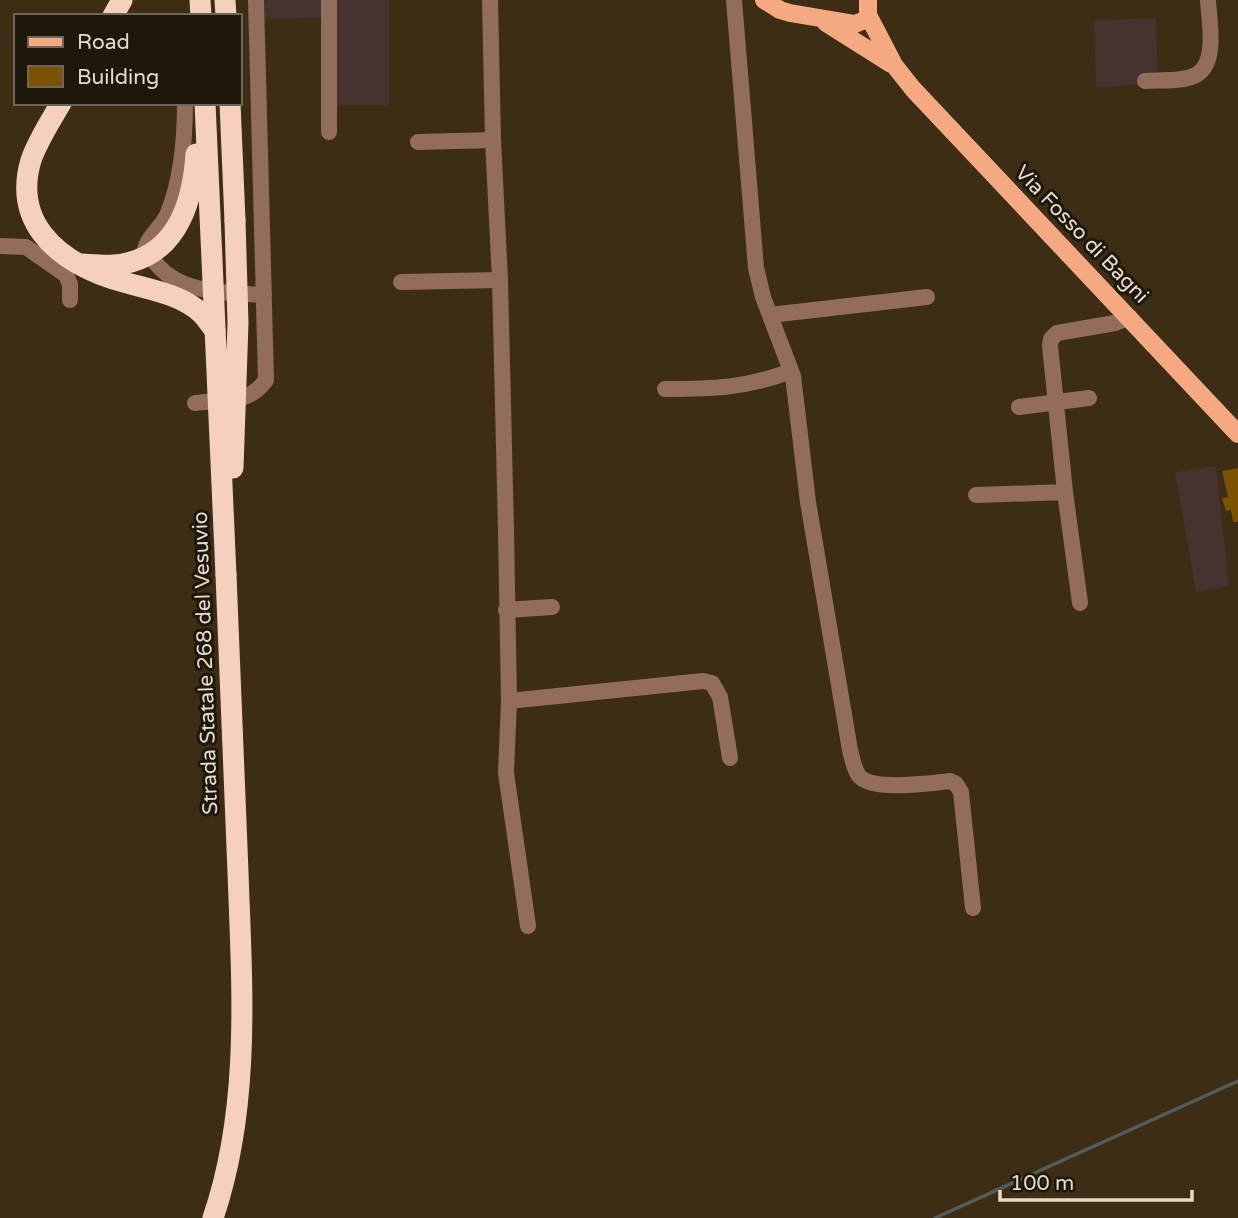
<svg xmlns="http://www.w3.org/2000/svg" width="1238" height="1218" viewBox="0 0 1238 1218" font-family="'Varela Round',sans-serif">
	<rect width="100%" height="100%" fill="#3d2d15"/>
	<!-- industrial -->
	<path fill="#46322e" d="M263,0H389V105H325L323,18L264,19Z
		M1156,18L1158,83L1096,88L1094,20Z
		M1216,466L1229,586L1196,592L1175,472Z"/>
	<g fill="none" stroke-linecap="round" stroke-linejoin="round">
		<!-- stream -->
		<path stroke="#535b5b" stroke-width="3.5" d="M935,1218L1238,1081"/>
	</g>
	<!-- building -->
	<path fill="#7a5202" d="M1238,468V522H1233L1231,510L1226,511L1222,498L1228,497L1222,471Z"/>
	<g fill="none" stroke-linecap="round" stroke-linejoin="round">
		<!-- minor -->
		<path stroke="#936d5b" stroke-width="16" d="M329,0V132
			M490,0L493,140L500,280L506,530L509,701L506,773L528,926
			M734,0L756,268L763,297L793,376L808,502L850,750C852,758 854,769 859,776C873,792 930,783 950,781L956,784L961,792L973,908
			M1145,81C1160,80 1182,82 1196,75C1218,63 1209,21 1208,0
			M185,103C185,140 182,178 168,213C163,226 147,237 145,250C152,258 159,269 168,275C194,294 233,293 264,295
			M418,142L493,140
			M0,246L26,247L66,275L70,284V300
			M401,282L500,280
			M770,315L927,297
			M665,389C711,389 748,388 791,371
			M195,403C224,400 248,405 266,380L256,0
			M1019,407L1089,398
			M976,495L1065,492
			M1080,603L1065,492L1050,346L1051,339L1057,333L1115,323L1130,317
			M506,610L552,607
			M509,701L703,681L712,683L720,697L730,758"/>
		<!-- major -->
		<path stroke="#f5a983" stroke-width="18" d="M764,0L780,10L790,13L855,24L865,20L868,15V0
			M868,15L894,65L913,89L1238,434
			M826,23L891,64"/>
		<!-- highway -->
		<path stroke="#f6d0be" stroke-width="21" d="M200,0L201,16
			M225,0L226,16
			M113,16L122,0
			M61,103C50,122 38,140 31,160C13,221 55,258 107,277C137,288 179,291 202,314C207,319 211,326 215,331
			M230,103L235,221
			M213,1218C251,1107 242,987 238,872C234,773 230,674 226,575"/>
		<!-- highway-bridge -->
		<path stroke="#f6d0be" stroke-width="21" d="M205,103L226,575
			M83,264C99,265 115,267 131,262C179,249 193,199 196,154
			M233,468L238,323L235,221"/>
	</g>
	<g text-anchor="middle" stroke-width="6" stroke-linejoin="round" paint-order="stroke">
		<!-- street labels -->
		<g font-size="21" fill="#e5dacc" stroke="#1e170c">
			<text transform="translate(1082 234) rotate(46)" y="7">Via Fosso di Bagni</text>
			<text transform="translate(205 663) rotate(-92)" y="7">Strada Statale 268 del Vesuvio</text>
		</g>
	</g>
	<!-- legend -->
	<rect x="14" y="14" width="228" height="91" fill="#1e170c" stroke="#6e6559" stroke-width="2"/>
	<rect x="28" y="37" width="35" height="10" fill="#f5a983" stroke="#6e6559" stroke-width="2"/>
	<text x="77" y="49" font-size="21" fill="#e5dacc">Road</text>
	<rect x="28" y="66" width="35" height="21" fill="#7a5202" stroke="#6e6559" stroke-width="2"/>
	<text x="77" y="84" font-size="21" fill="#e5dacc">Building</text>
	<!-- scale -->
	<path d="M1000 1190v10h192v-10" fill="none" stroke="#e5dacc" stroke-width="3.5"/>
	<text x="1010" y="1190" font-size="21" fill="#e5dacc" stroke="#1e170c" stroke-width="5" paint-order="stroke">100 m</text>
</svg>
